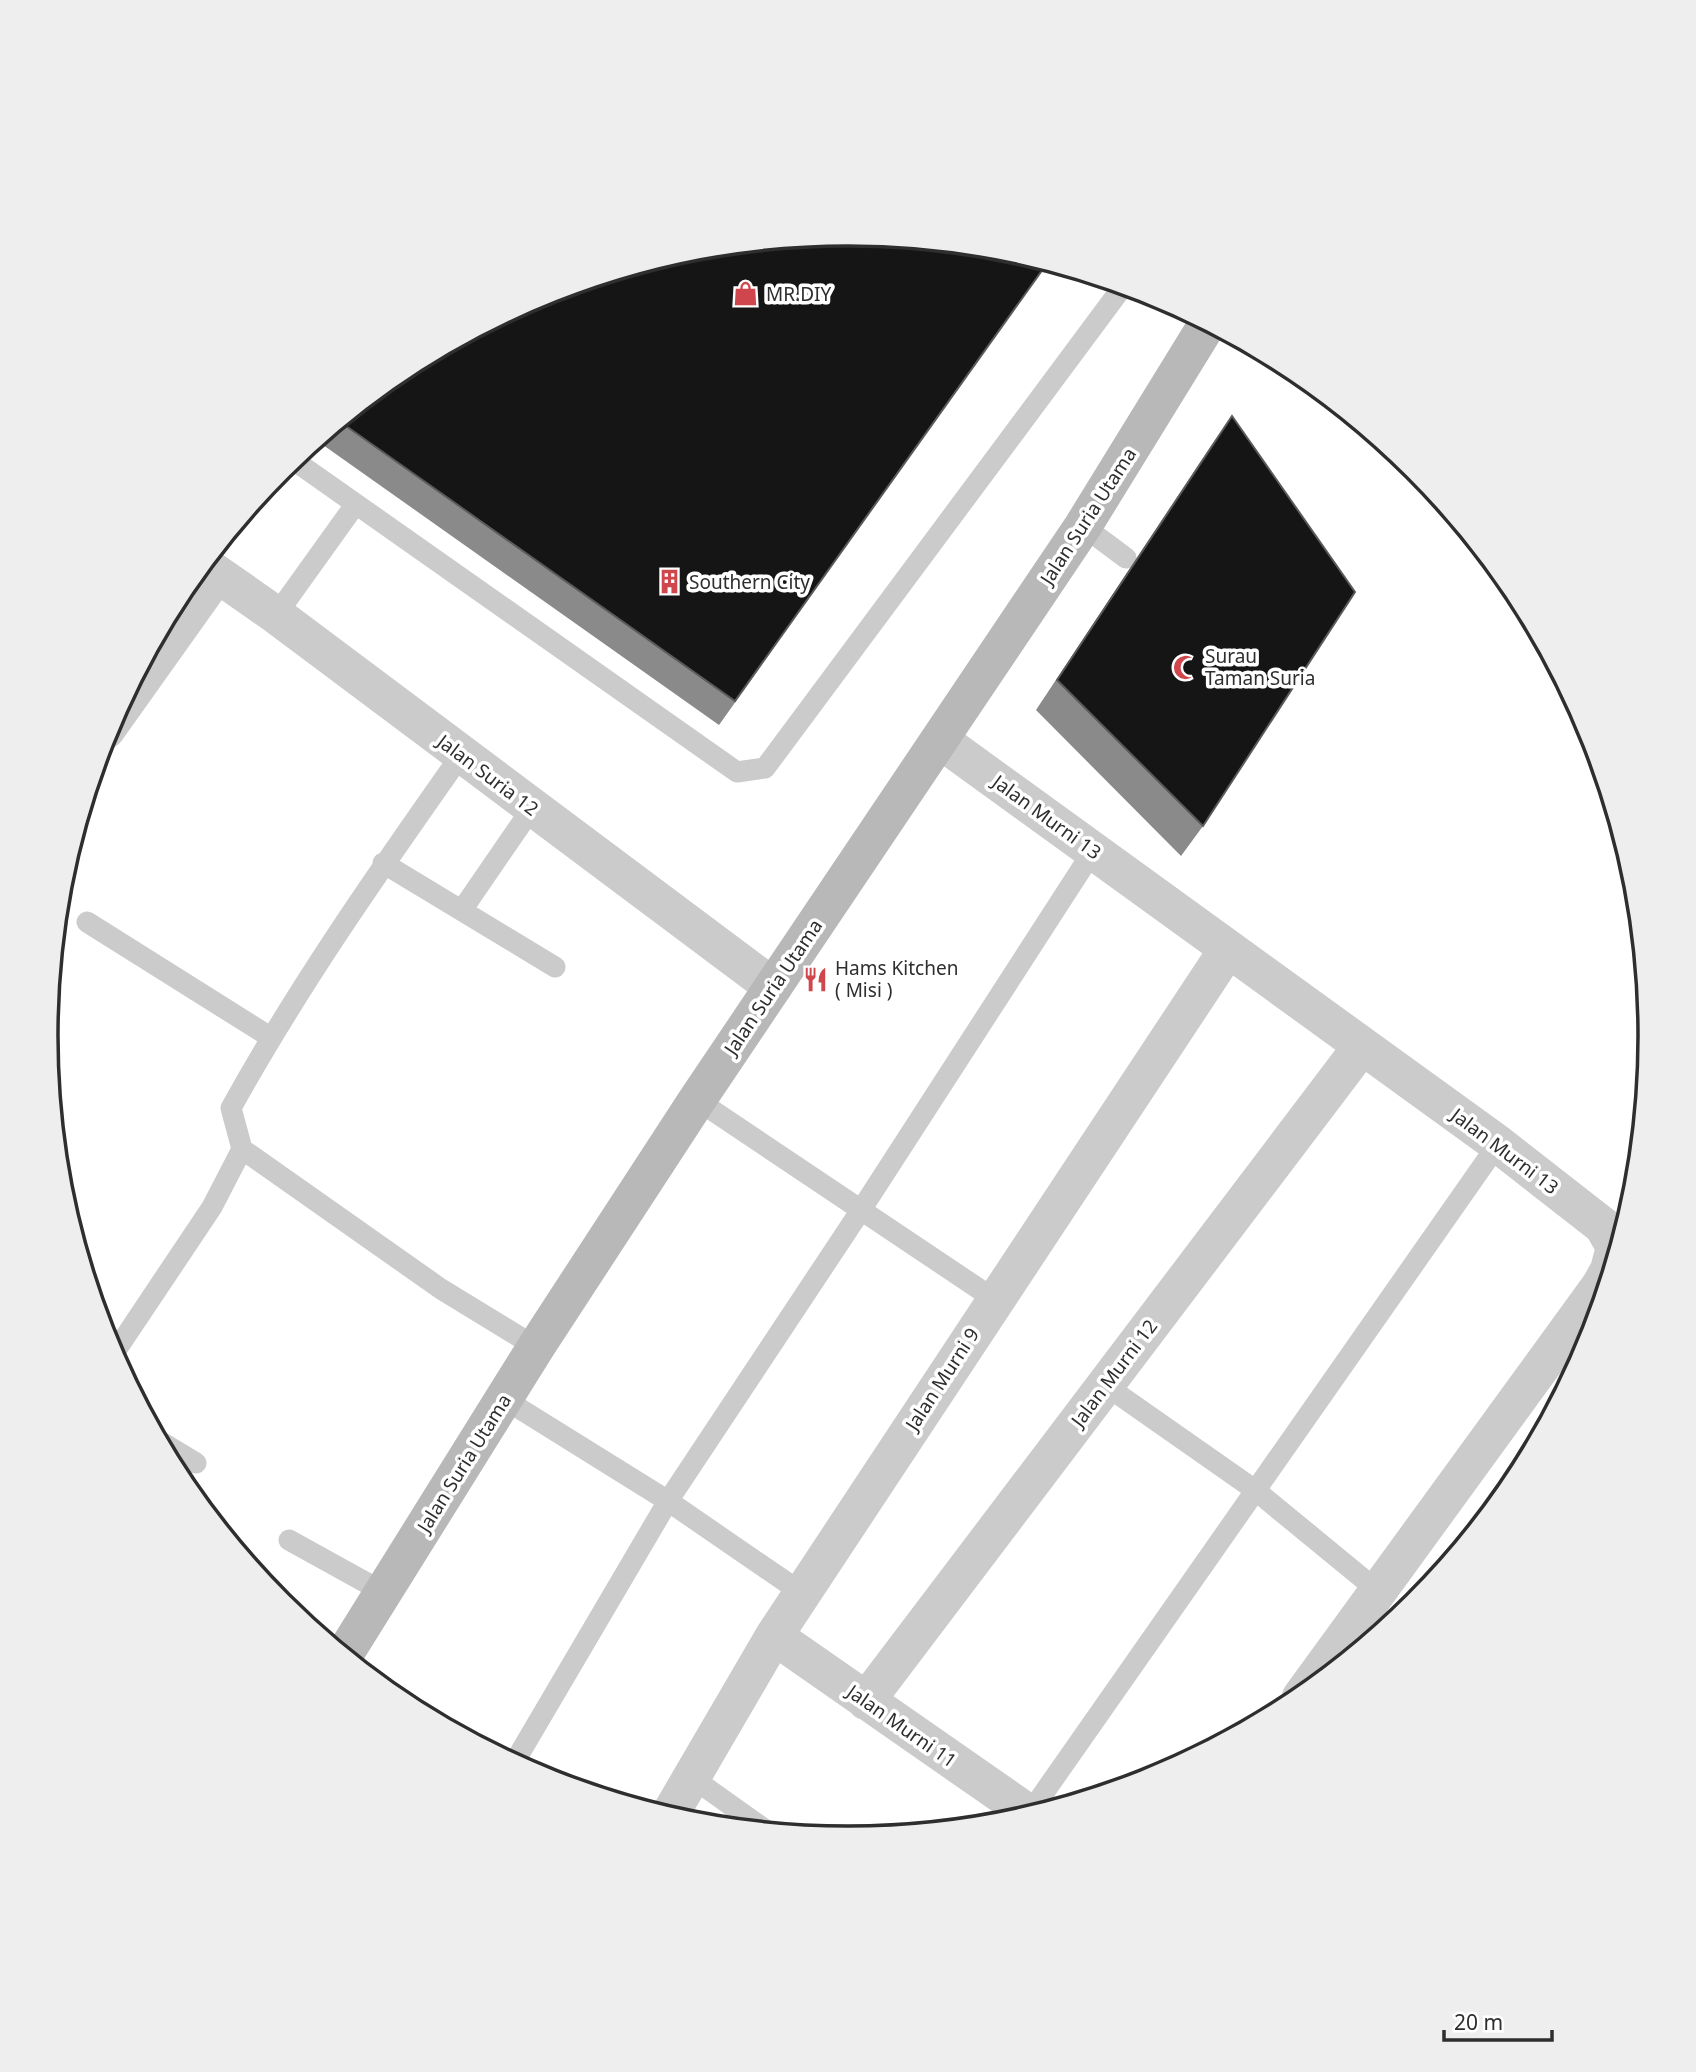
<svg xmlns="http://www.w3.org/2000/svg" width="1696" height="2072" viewBox="0 0 1696 2072" font-family="'Noto Sans',sans-serif">
	<rect width="100%" height="100%" fill="#fff"/>
	<g fill="none" stroke-linecap="round" stroke-linejoin="round">
		<!-- service -->
		<path stroke="#cbcbcb" stroke-width="21" d="M292,459L737,772L765,768L1124,285
			M1083,526L1126,558
			M276,615L355,505
			M383,863L555,967
			M462,910L532,808
			M87,922L270,1037
			M697,1100L994,1299
			M242,1149L441,1289L536,1347
			M113,1355L212,1207L242,1149L231,1108C299,985 380,870 461,755
			M1105,1385L1255,1490L1378,1591
			M504,1399L668,1501L802,1593
			M158,1440L196,1463
			M289,1540L383,1592
			M514,1763L668,1501L861,1210L1093,851
			M691,1777L767,1831
			M1029,1814L1498,1144"/>
		<!-- minor -->
		<path stroke="#cbcbcb" stroke-width="38" d="M203,564L276,615L773,987
			M106,730L217,574
			M940,740L1498,1144L1603,1226L1615,1247L1609,1270L1600,1286L1301,1697
			M774,1636L1031,1815
			M866,1701L1362,1046
			M669,1816L774,1636L1228,949"/>
		<!-- secondary -->
		<path stroke="#b8b8b8" stroke-width="38" d="M344,1655L536,1347L697,1100L1083,526L1208,323"/>
	</g>
	<!-- wall -->
	<path fill="#8a8a8a" d="M1048,262L719,725L316,440L402,369Z
		M1232,416L1203,826L1181,856L1036,710L1211,446Z"/>
	<!-- building -->
	<path fill="#151515" stroke="#5b5b5b" stroke-width="2" d="M848,234L1005,249L1048,262L735,701L339,421L402,369L541,294L692,249Z
		M1232,416L1355,592L1203,826L1057,680Z"/>
	<!-- icons -->
	<defs>
		<symbol id="shop-bare" viewBox="-9 -9 18 18"><path d="M-5-2.5h2.3a2.7 3.5 0 0 1 5.4 0H5L5.5 6h-11ZM-1.5-2.5h3a1.5 2.3 0 0 0-3 0Z" fill="#cf464d" stroke="#fff" stroke-width="2.5" paint-order="stroke"/></symbol>
		<symbol id="building-bare" viewBox="-9 -9 18 18"><path d="M-4-6H4V6H1V3H-1V6H-4ZM-2.5-4.3h1.7v1.8h-1.7ZM.8-4.3h1.7v1.8H.8ZM-2.5-1h1.7V.8h-1.7ZM.8-1h1.7V.8H.8Z" fill="#cf464d" stroke="#fff" stroke-width="2.5" paint-order="stroke"/></symbol>
		<symbol id="mosque-bare" viewBox="-9 -9 18 18"><path d="M3.5-4.9A6 6 0 1 0 3.5 4.9A5 5 0 1 1 3.5-4.9Z" fill="#cf464d" stroke="#fff" stroke-width="2.5" paint-order="stroke"/></symbol>
		<symbol id="restaurant-bare" viewBox="-9 -9 18 18"><path d="M-5-6h1v4h1v-4h1v4h1v-4h1v5L-1.5 .5V6h-2V.5L-5-1ZM5-6V6H3V1.5H1.5Q1.5-4 5-6Z" fill="#cf464d" stroke="#fff" stroke-width="2.5" paint-order="stroke"/></symbol>
	</defs>
	<g fill-rule="evenodd">
		<use href="#shop-bare" x="728" y="276" width="35" height="35"/>
		<use href="#building-bare" x="652" y="564" width="35" height="35"/>
		<use href="#mosque-bare" x="1168" y="650" width="35" height="35"/>
		<use href="#restaurant-bare" x="798" y="962" width="35" height="35"/>
	</g>
	<g text-anchor="middle" stroke-width="7" stroke-linejoin="round" paint-order="stroke">
		<!-- poi labels -->
		<g font-size="19" fill="#2e2e2e" stroke="#fff" text-anchor="start">
			<text x="766" y="301">MR.DIY</text>
			<text x="689" y="589">Southern City</text>
			<text x="1205" y="663">Surau<tspan x="1205" dy="22">Taman Suria</tspan></text>
			<text x="835" y="975">Hams Kitchen<tspan x="835" dy="22">( Misi )</tspan></text>
		</g>
		<!-- street labels -->
		<g font-size="19" fill="#2e2e2e" stroke="#fff">
			<text transform="translate(1088 516) rotate(-57)" y="7">Jalan Suria Utama</text>
			<text transform="translate(488 775) rotate(37)" y="7">Jalan Suria 12</text>
			<text transform="translate(1047 817) rotate(36)" y="7">Jalan Murni 13</text>
			<text transform="translate(773 987) rotate(-56)" y="7">Jalan Suria Utama</text>
			<text transform="translate(1505 1151) rotate(37)" y="7">Jalan Murni 13</text>
			<text transform="translate(1114 1373) rotate(-53)" y="7">Jalan Murni 12</text>
			<text transform="translate(942 1379) rotate(-57)" y="7">Jalan Murni 9</text>
			<text transform="translate(464 1463) rotate(-58)" y="7">Jalan Suria Utama</text>
			<text transform="translate(902 1726) rotate(35)" y="7">Jalan Murni 11</text>
		</g>
	</g>
	<!-- crop -->
	<path d="M0 0H1696V2072H0ZM58 1036a790 790 0 1 1 1580 0a790 790 0 1 1-1580 0Z" fill="#eee" fill-rule="evenodd"/>
	<path fill="none" stroke="#2e2e2e" stroke-width="3.5" d="M58 1036a790 790 0 1 1 1580 0a790 790 0 1 1-1580 0Z"/>
	<!-- scale -->
	<path d="M1444 2030v10h108v-10" fill="none" stroke="#2e2e2e" stroke-width="3.5"/>
	<text x="1454" y="2030" font-size="21" fill="#2e2e2e" stroke="#ffffff" stroke-width="5" paint-order="stroke">20 m</text>
</svg>
